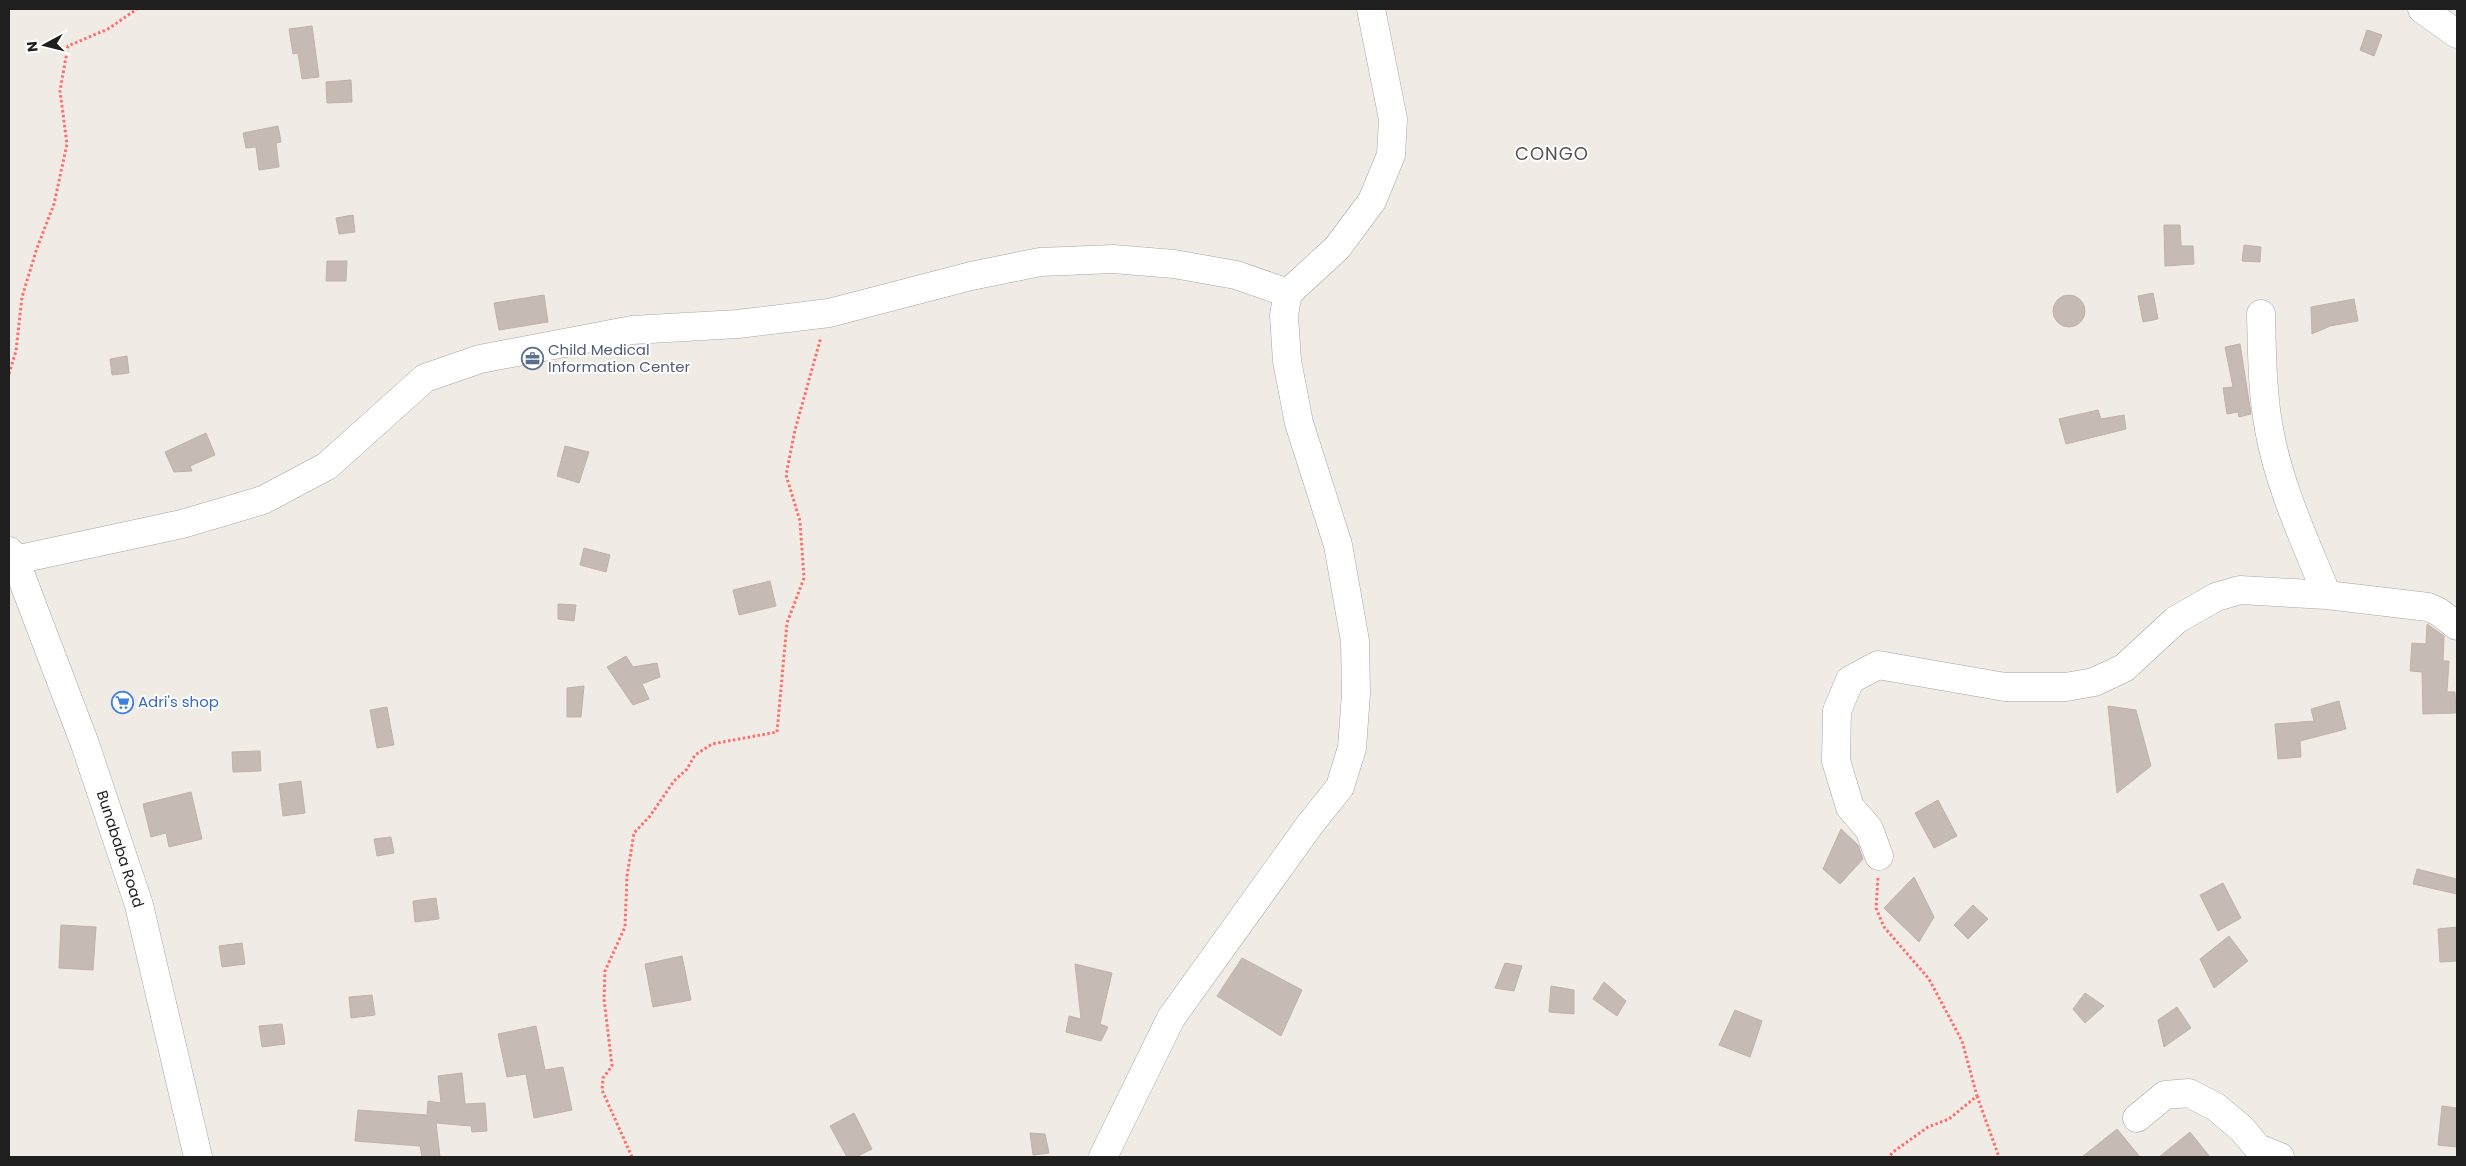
<svg xmlns="http://www.w3.org/2000/svg" width="2466" height="1166" viewBox="0 0 2466 1166" font-family="Poppins,sans-serif">
	<rect width="100%" height="100%" fill="#f0ece5"/>
	<!-- building -->
	<path fill="#c5bbb4" stroke="#c2b1a7" d="M312,26L319,77L302,79L298,53L293,54L289,29Z
		M2367,30L2382,35L2374,56L2360,50Z
		M351,80L352,102L327,103L326,82Z
		M278,126L281,142L276,143L279,167L259,170L256,147L246,148L243,133Z
		M353,215L355,232L339,234L336,218Z
		M2164,225H2180L2181,246H2193L2194,264L2165,266Z
		M2244,245L2261,247L2260,262L2242,261Z
		M327,261H347L346,281H326Z
		M2153,293L2158,319L2143,322L2138,296Z
		M2053 311a16 16 0 1 1 32 0a16 16 0 1 1-32 0Z
		M544,295L548,322L499,330L494,303Z
		M2354,299L2358,321L2330,326L2312,334L2311,307Z
		M2240,344L2251,414L2239,417L2238,412L2227,414L2223,388L2233,387L2225,347Z
		M127,356L129,373L112,375L110,359Z
		M2098,410L2101,419L2124,415L2126,429L2066,444L2059,419Z
		M206,433L215,455L190,466L192,471L174,472L165,452Z
		M565,446L589,452L579,483L557,476Z
		M584,548L610,555L606,572L580,565Z
		M770,581L776,606L739,615L733,590Z
		M558,604L576,605L574,621L558,619Z
		M2427,624L2444,636L2443,661H2449L2447,692H2455L2456,713L2423,714L2422,672L2410,671L2412,643L2426,644Z
		M626,656L633,667L657,663L660,677L642,684L649,699L633,705L607,667Z
		M584,686L581,717H567V688Z
		M2339,701L2346,729L2300,741L2301,757L2278,759L2275,724L2314,721L2311,709Z
		M2108,706L2136,710L2151,766L2117,793Z
		M387,707L394,745L377,748L370,710Z
		M260,751L261,771L233,772L232,752Z
		M301,781L305,813L283,816L279,784Z
		M191,792L202,839L169,847L166,833L151,837L143,804Z
		M1938,800L1957,836L1934,848L1915,813Z
		M1841,829L1858,845L1863,859L1840,884L1823,869Z
		M391,837L394,853L377,856L374,839Z
		M2417,869L2457,879V894L2413,884Z
		M1914,877L1934,917L1919,942L1884,908Z
		M2223,883L2241,918L2218,931L2200,895Z
		M436,898L439,919L415,922L413,901Z
		M1973,905L1988,919L1968,939L1954,925Z
		M61,925L96,927L93,970L59,968Z
		M2457,927V961L2440,962L2438,929Z
		M2229,936L2248,961L2214,988L2200,959Z
		M242,943L245,964L222,967L219,946Z
		M682,956L691,1000L653,1007L645,964Z
		M1242,958L1302,990L1281,1036L1217,996Z
		M1505,963L1522,966L1514,991L1495,988Z
		M1075,964L1112,973L1100,1024L1108,1027L1101,1041L1066,1032L1069,1016L1081,1019Z
		M1604,982L1626,1001L1617,1016L1593,999Z
		M1551,986L1574,990V1014L1549,1012Z
		M2085,993L2104,1006L2085,1023L2073,1009Z
		M372,995L375,1015L351,1018L349,997Z
		M2177,1007L2191,1028L2164,1047L2158,1020Z
		M1735,1010L1762,1021L1750,1057L1719,1045Z
		M282,1024L285,1044L262,1047L259,1026Z
		M536,1026L545,1070L563,1067L572,1110L534,1118L526,1074L507,1077L498,1034Z
		M462,1073L465,1104L485,1103L487,1131L472,1132L471,1126L436,1123L440,1157H422L420,1146L355,1141L358,1110L427,1115L428,1101L441,1103L438,1076Z
		M2442,1106L2457,1108V1147L2438,1145Z
		M854,1113L872,1149L856,1157H847L830,1126Z
		M2117,1129L2140,1157H2082Z
		M2190,1132L2210,1157H2159Z
		M1030,1133L1045,1134L1049,1153L1033,1155Z"/>
	<g fill="none" stroke-linecap="round" stroke-linejoin="round">
		<defs>
			<path id="minor" d="M2422,9L2457,34
				M2261,314C2262,352 2262,391 2269,429C2279,486 2305,541 2327,595
				M9,551L15,560L85,744L139,905L198,1157
				M15,560L182,524L263,500L327,466L425,378L480,359L632,330L738,324L829,313L971,276L1040,262L1113,259L1174,264L1236,275L1288,293
				M1879,856L1869,829L1850,807L1836,761L1837,711L1850,680L1878,665L2005,687H2066L2094,682L2124,668L2176,620L2216,597L2240,590L2327,595L2428,607L2439,612L2457,626
				M2137,1118L2165,1095L2189,1093L2216,1107L2242,1129L2258,1148L2280,1157
				M1103,1157L1171,1018L1311,823L1340,787L1352,748L1356,694L1355,641L1338,545L1299,423L1287,361L1284,315L1288,293L1337,248L1372,201L1391,155L1393,119L1371,9"/>
		</defs>
		<!-- minor casing -->
		<use href="#minor" stroke="#a6a6a6" stroke-width="29"/>
		<!-- path -->
		<path stroke="#fd6f6a" stroke-width="3" stroke-dasharray="2.5 2.5" stroke-linecap="butt" d="M9,374L16,351L22,297L37,248L54,204L67,144L60,91L68,46L108,29L137,9
			M1878,878L1876,908L1884,927L1929,979L1962,1041L1977,1096L1949,1119L1928,1127L1893,1152L1889,1157
			M1977,1096L1999,1157
			M632,1157L602,1090L603,1078L612,1066L604,999L605,971L625,927L627,876L634,833L650,816L674,781L687,769L695,755L712,744L777,732L787,623L804,578L800,521L786,475L795,430L821,337"/>
		<!-- minor -->
		<use href="#minor" stroke="#fff" stroke-width="28"/>
	</g>
	<!-- icons -->
	<defs>
		<symbol id="office-ring" viewBox="-11 -11 22 22"><circle r="9.5" fill="#fff" stroke="#5c6f8a" stroke-width="1.5"/><path d="M-6-3h4V-5.5h4V-3h4V5H-6ZM-1-4.5V-3h2v-1.5ZM-6 0V1H6V0Z" fill="#5c6f8a"/></symbol>
		<symbol id="supermarket-ring" viewBox="-11 -11 22 22"><circle r="9.5" fill="#fff" stroke="#3f7fe0" stroke-width="1.5"/><path d="M-6-5.5h2.5l.6 2H6L4.5 2H-2.5L-4.4-4H-6ZM-1.5 3.2a1.3 1.3 0 1 0 .1 0ZM3 3.2a1.3 1.3 0 1 0 .1 0Z" fill="#3f7fe0"/></symbol>
	</defs>
	<g fill-rule="evenodd">
		<use href="#office-ring" x="520" y="346" width="25" height="25"/>
		<use href="#supermarket-ring" x="110" y="690" width="25" height="25"/>
	</g>
	<g text-anchor="middle" stroke-width="4" stroke-linejoin="round" paint-order="stroke">
		<!-- service labels -->
		<g font-size="15" fill="#4e5e75" stroke="#fff" text-anchor="start">
			<text x="548" y="355">Child Medical<tspan x="548" dy="17">Information Center</tspan></text>
		</g>
		<!-- shop labels -->
		<g font-size="15" fill="#366cbe" stroke="#fff" text-anchor="start">
			<text x="138" y="707">Adri's shop</text>
		</g>
		<!-- street labels -->
		<g font-size="15" fill="#1f1f1f" stroke="#fff">
			<text transform="translate(120 849) rotate(72)" y="5">Bunababa Road</text>
		</g>
		<!-- quarter labels -->
		<g font-size="18" letter-spacing="1" fill="#525252" stroke="#fff">
			<text x="1552" y="160">CONGO</text>
		</g>
	</g>
	<!-- border -->
	<rect width="2466" height="1166" fill="none" stroke="#1f1f1f" stroke-width="20"/>
	<!-- north arrow -->
	<g transform="translate(45 45) rotate(263)" stroke="#ffffff" stroke-width="4" paint-order="stroke">
	<path d="M0-4L9 19L0 12L-9 19Z" fill="#1f1f1f"/>
	<text y="-8" font-size="14" font-weight="bold" text-anchor="middle" fill="#1f1f1f">N</text>
	</g>
</svg>
